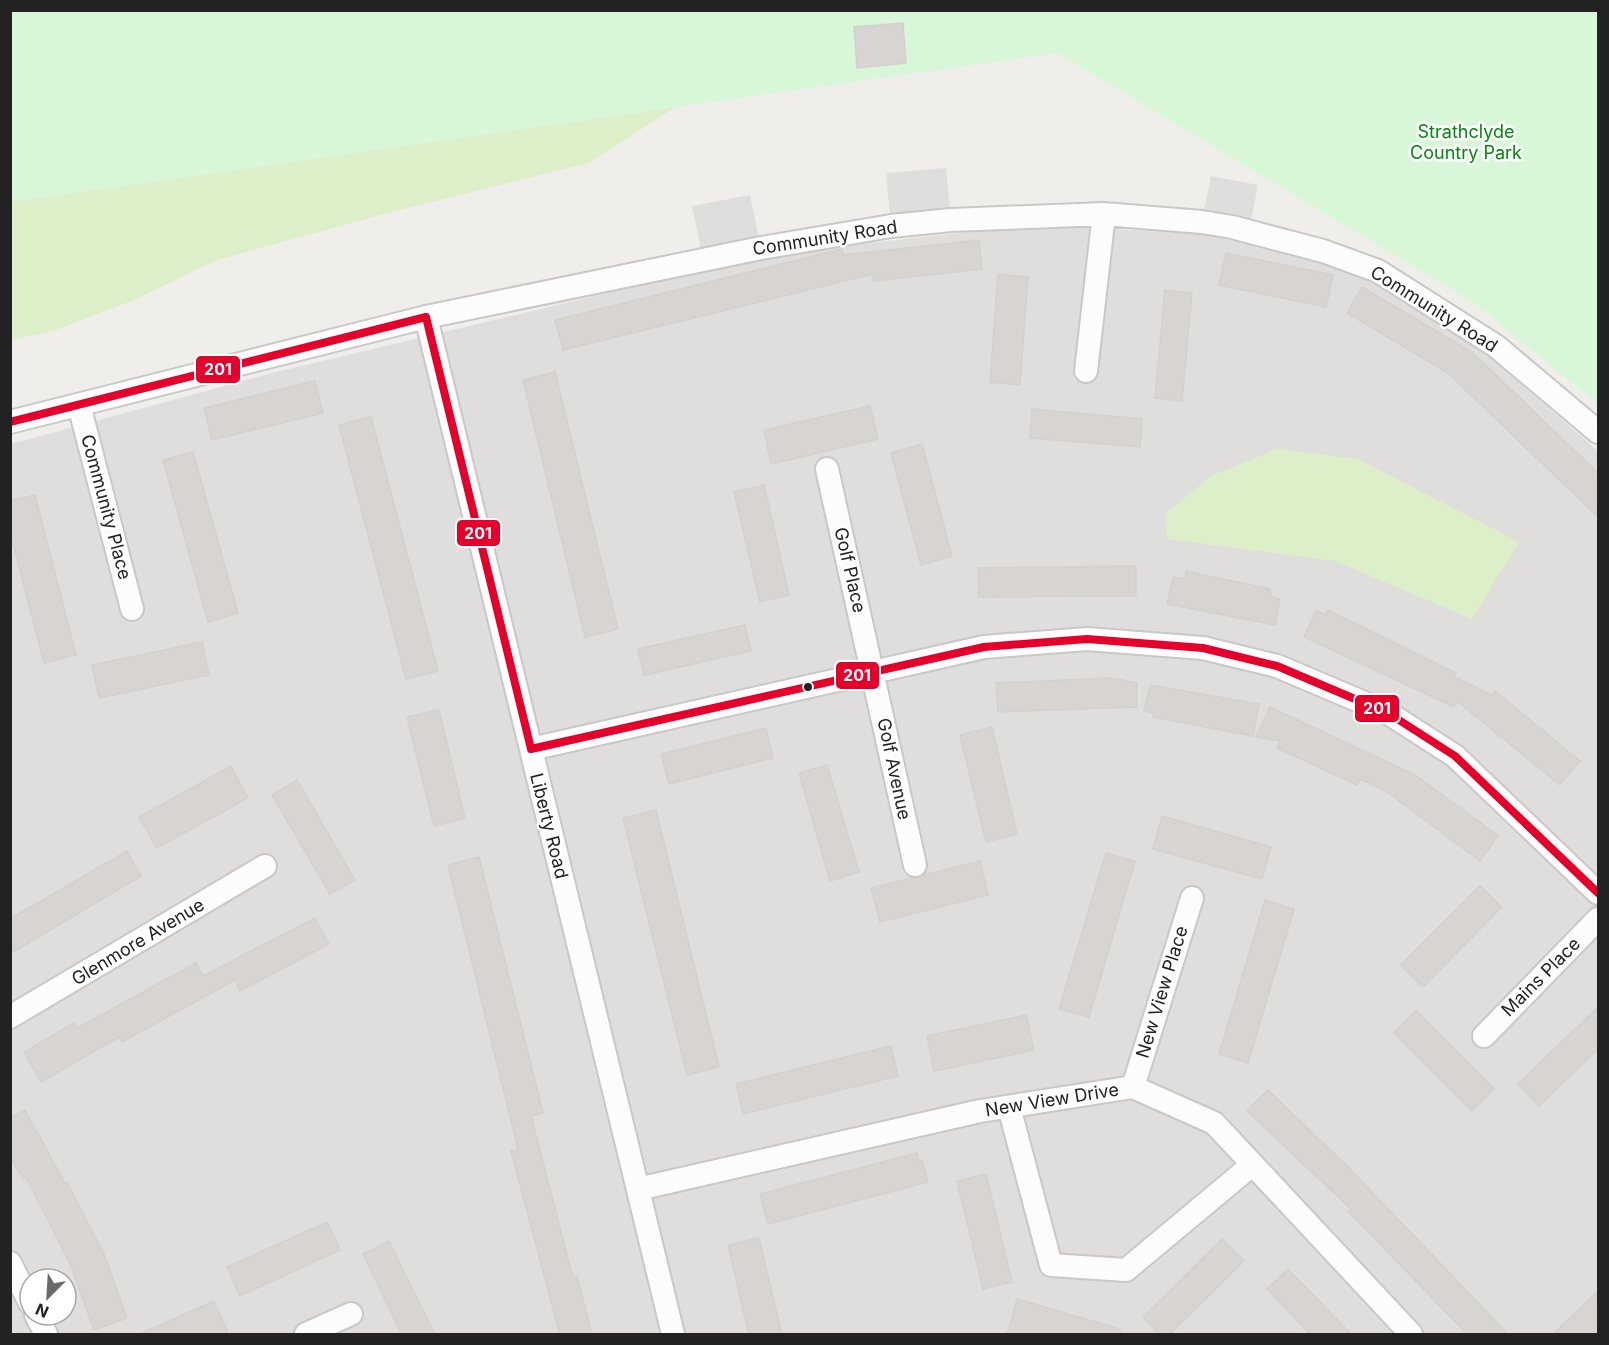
<svg xmlns="http://www.w3.org/2000/svg" width="1609" height="1345" viewBox="0 0 1609 1345" font-family="Inter,sans-serif">
	<rect width="100%" height="100%" fill="#f0eeeb"/>
	<!-- residential -->
	<path fill="#dfdedc" fill-rule="evenodd" d="M1032,225L1204,234L1335,263L1448,321L1598,451V1334H11V444L272,373L771,254ZM30,1279H66V1315H30Z"/>
	<!-- religious -->
	<path fill="#dededc" d="M946,168L951,220L891,226L886,173Z
		M1211,176L1258,185L1249,231L1202,222Z
		M750,195L761,248L703,259L692,206Z
		M446,399L471,526L450,523L428,426Z
		M459,453L484,466L513,584L497,610L492,595L458,601L447,543L480,536Z
		M568,904L596,925L612,1004L598,1027L617,1104L585,1092L556,960L575,932Z
		M660,1283L681,1334H644L638,1312Z"/>
	<!-- grass -->
	<path fill="#dcefc8" d="M762,22L671,110L589,163L395,211L217,260L134,300L53,331L11,340L10,113Z
		M1277,449L1358,459L1519,542L1472,619L1335,561L1167,539L1166,513L1211,476Z"/>
	<!-- park -->
	<path fill="#d8f7d8" d="M10,11H1598V404L1473,302L1058,53L11,202Z"/>
	<!-- building -->
	<path fill="#d7d4d2" stroke="#d4d0cc" stroke-width="1.5" d="M903,23L906,63L857,68L854,27Z
		M979,240L982,269L874,281L873,274L563,350L555,320L842,249L843,255Z
		M1226,253L1333,275L1326,307L1219,285Z
		M998,274L1028,277L1020,385L990,382Z
		M1362,287L1472,352L1599,474V518L1448,373L1347,313Z
		M1165,290L1192,293L1182,401L1155,398Z
		M555,372L618,629L585,637L523,380Z
		M315,381L323,413L212,440L204,408Z
		M870,406L878,439L771,464L764,430Z
		M1032,409L1142,419L1140,447L1030,438Z
		M371,417L438,671L406,679L339,425Z
		M922,444L952,556L921,565L891,453Z
		M193,452L238,613L208,622L163,460Z
		M764,485L789,595L760,602L734,492Z
		M35,495L76,655L44,663L10,532V501Z
		M1136,566V596L979,597L978,568Z
		M1186,571L1270,589L1271,597L1280,599L1275,625L1167,604L1173,577L1185,579Z
		M1328,610L1456,673L1453,676L1492,695L1495,691L1580,761L1560,785L1457,701L1454,707L1304,637L1316,611L1326,615Z
		M745,625L751,651L644,675L638,649Z
		M202,642L209,675L99,698L92,665Z
		M1112,678L1137,683V707L998,712L996,683Z
		M1150,685L1259,704L1253,736L1153,717L1154,713L1144,711Z
		M1270,707L1415,775L1498,836L1480,861L1386,791L1360,779L1357,785L1277,748L1280,741L1256,737Z
		M439,710L465,818L434,826L407,717Z
		M992,727L1017,834L986,842L960,735Z
		M766,728L773,758L669,784L661,754Z
		M827,765L859,872L830,881L799,773Z
		M231,766L248,798L157,848L139,817Z
		M297,780L355,880L330,894L272,795Z
		M656,810L719,1067L687,1075L623,818Z
		M1162,816L1271,847L1262,879L1153,849Z
		M127,851L141,876L10,954V919Z
		M1106,853L1135,861L1089,1017L1059,1009Z
		M479,857L543,1113L531,1116L573,1278L577,1276L592,1335H560L511,1151L518,1149L448,865Z
		M980,861L988,895L880,922L871,888Z
		M1480,886L1502,907L1423,987L1401,965Z
		M1265,900L1294,909L1248,1063L1219,1054Z
		M315,918L329,944L240,991L235,980L122,1042L119,1037L41,1082L24,1052L74,1023L77,1028L196,963L203,976Z
		M1599,1006V1048L1539,1106L1518,1084Z
		M1416,1010L1494,1089L1472,1111L1394,1033Z
		M1026,1015L1034,1050L934,1071L927,1036Z
		M891,1046L898,1076L743,1114L736,1084Z
		M1268,1090L1348,1167L1509,1335H1468L1348,1211L1351,1209L1247,1111Z
		M25,1110L65,1183L67,1182L104,1254L127,1318L94,1330L71,1266L26,1177L23,1179L10,1157V1118Z
		M917,1153L919,1161L922,1160L928,1182L768,1224L760,1194Z
		M986,1174L1012,1282L983,1289L957,1181Z
		M327,1222L340,1250L240,1296L227,1267Z
		M759,1238L782,1335H749L728,1245Z
		M1222,1239L1244,1261L1169,1335H1160L1143,1317Z
		M389,1241L435,1335H402L363,1254Z
		M1288,1269L1352,1335H1311L1267,1289Z
		M1599,1290V1335H1552Z
		M1017,1299L1120,1329V1335H1007Z
		M214,1301L229,1335H138Z"/>
	<g fill="none" stroke-linecap="round" stroke-linejoin="round">
		<defs>
			<path id="minor" d="M426,317L673,1334
				M1086,371L1104,214
				M79,405L132,609
				M10,422L426,317L761,248L891,226L951,220L1104,214L1202,222L1232,227L1323,251L1378,271L1496,346L1598,432
				M827,469L915,865
				M531,749L984,647L1087,639L1203,648L1277,666L1388,713L1455,756L1598,893
				M10,1017L265,866
				M1484,1036L1598,919
				M1133,1087L1192,898
				M1009,1107L1051,1265L1126,1270L1252,1165
				M638,1189L980,1111L1133,1087L1214,1123L1411,1334
				M10,1263L30,1303
				M36,1315L46,1334
				M306,1334L351,1314"/>
		</defs>
		<!-- minor casing -->
		<use href="#minor" stroke="#c9c8c7" stroke-width="26"/>
		<!-- minor -->
		<use href="#minor" stroke="#fdfcfc" stroke-width="22"/>
		<defs>
			<path id="bus-1" d="M426,317L531,749
				M10,422L426,317
				M531,749L984,647L1087,639L1203,648L1277,666L1388,713L1455,756L1598,893"/>
		</defs>
		<!-- bus-1 casing -->
		<use href="#bus-1" stroke="#fff" stroke-width="12"/>
		<!-- bus-1 -->
		<use href="#bus-1" stroke="#e4002b" stroke-width="8"/>
	</g>
	<!-- markers -->
	<circle fill="#222" stroke="#fff" stroke-width="2" cx="808" cy="687" r="5"/>
	<g text-anchor="middle" stroke-width="5" stroke-linejoin="round" paint-order="stroke">
		<!-- park labels -->
		<g font-size="18" fill="#04870f" stroke="#fff">
			<text x="1466" y="138">Strathclyde<tspan x="1466" dy="21">Country Park</tspan></text>
		</g>
		<!-- street labels -->
		<g font-size="18" fill="#222" stroke="#fff">
			<text transform="translate(825 238) rotate(-9)" y="6">Community Road</text>
			<text transform="translate(1434 309) rotate(32)" y="6">Community Road</text>
			<text transform="translate(106 507) rotate(75)" y="6">Community Place</text>
			<text transform="translate(850 570) rotate(77)" y="6">Golf Place</text>
			<text transform="translate(894 769) rotate(78)" y="6">Golf Avenue</text>
			<text transform="translate(549 826) rotate(76)" y="6">Liberty Road</text>
			<text transform="translate(138 942) rotate(-31)" y="6">Glenmore Avenue</text>
			<text transform="translate(1541 977) rotate(-45)" y="6">Mains Place</text>
			<text transform="translate(1162 992) rotate(-73)" y="6">New View Place</text>
			<text transform="translate(1052 1100) rotate(-9)" y="6">New View Drive</text>
		</g>
	</g>
	<g stroke="#fff" stroke-width="2">
		<rect x="195" y="355" width="46" height="29" rx="6" fill="#e4002b"/>
		<rect x="456" y="519" width="45" height="28" rx="6" fill="#e4002b"/>
		<rect x="835" y="661" width="45" height="29" rx="6" fill="#e4002b"/>
		<rect x="1354" y="694" width="46" height="29" rx="6" fill="#e4002b"/>
	</g>
	<g font-size="16" text-anchor="middle" font-weight="bold" fill="#fff">
		<text x="218" y="375">201</text>
		<text x="478" y="539">201</text>
		<text x="857" y="681">201</text>
		<text x="1377" y="714">201</text>
	</g>
	<!-- border -->
	<rect width="1609" height="1345" fill="none" stroke="#222222" stroke-width="24"/>
	<!-- north arrow -->
	<g transform="translate(48 1297) rotate(204)"><circle r="28" fill="#ffffff" stroke="#a7a7a7" stroke-width="1.5"/>
	<path d="M0-4.5L10 22L0 15L-10 22Z" fill="#6a6968"/>
	<text y="-9" font-size="16" font-weight="bold" text-anchor="middle" fill="#222222">N</text>
	</g>
</svg>
